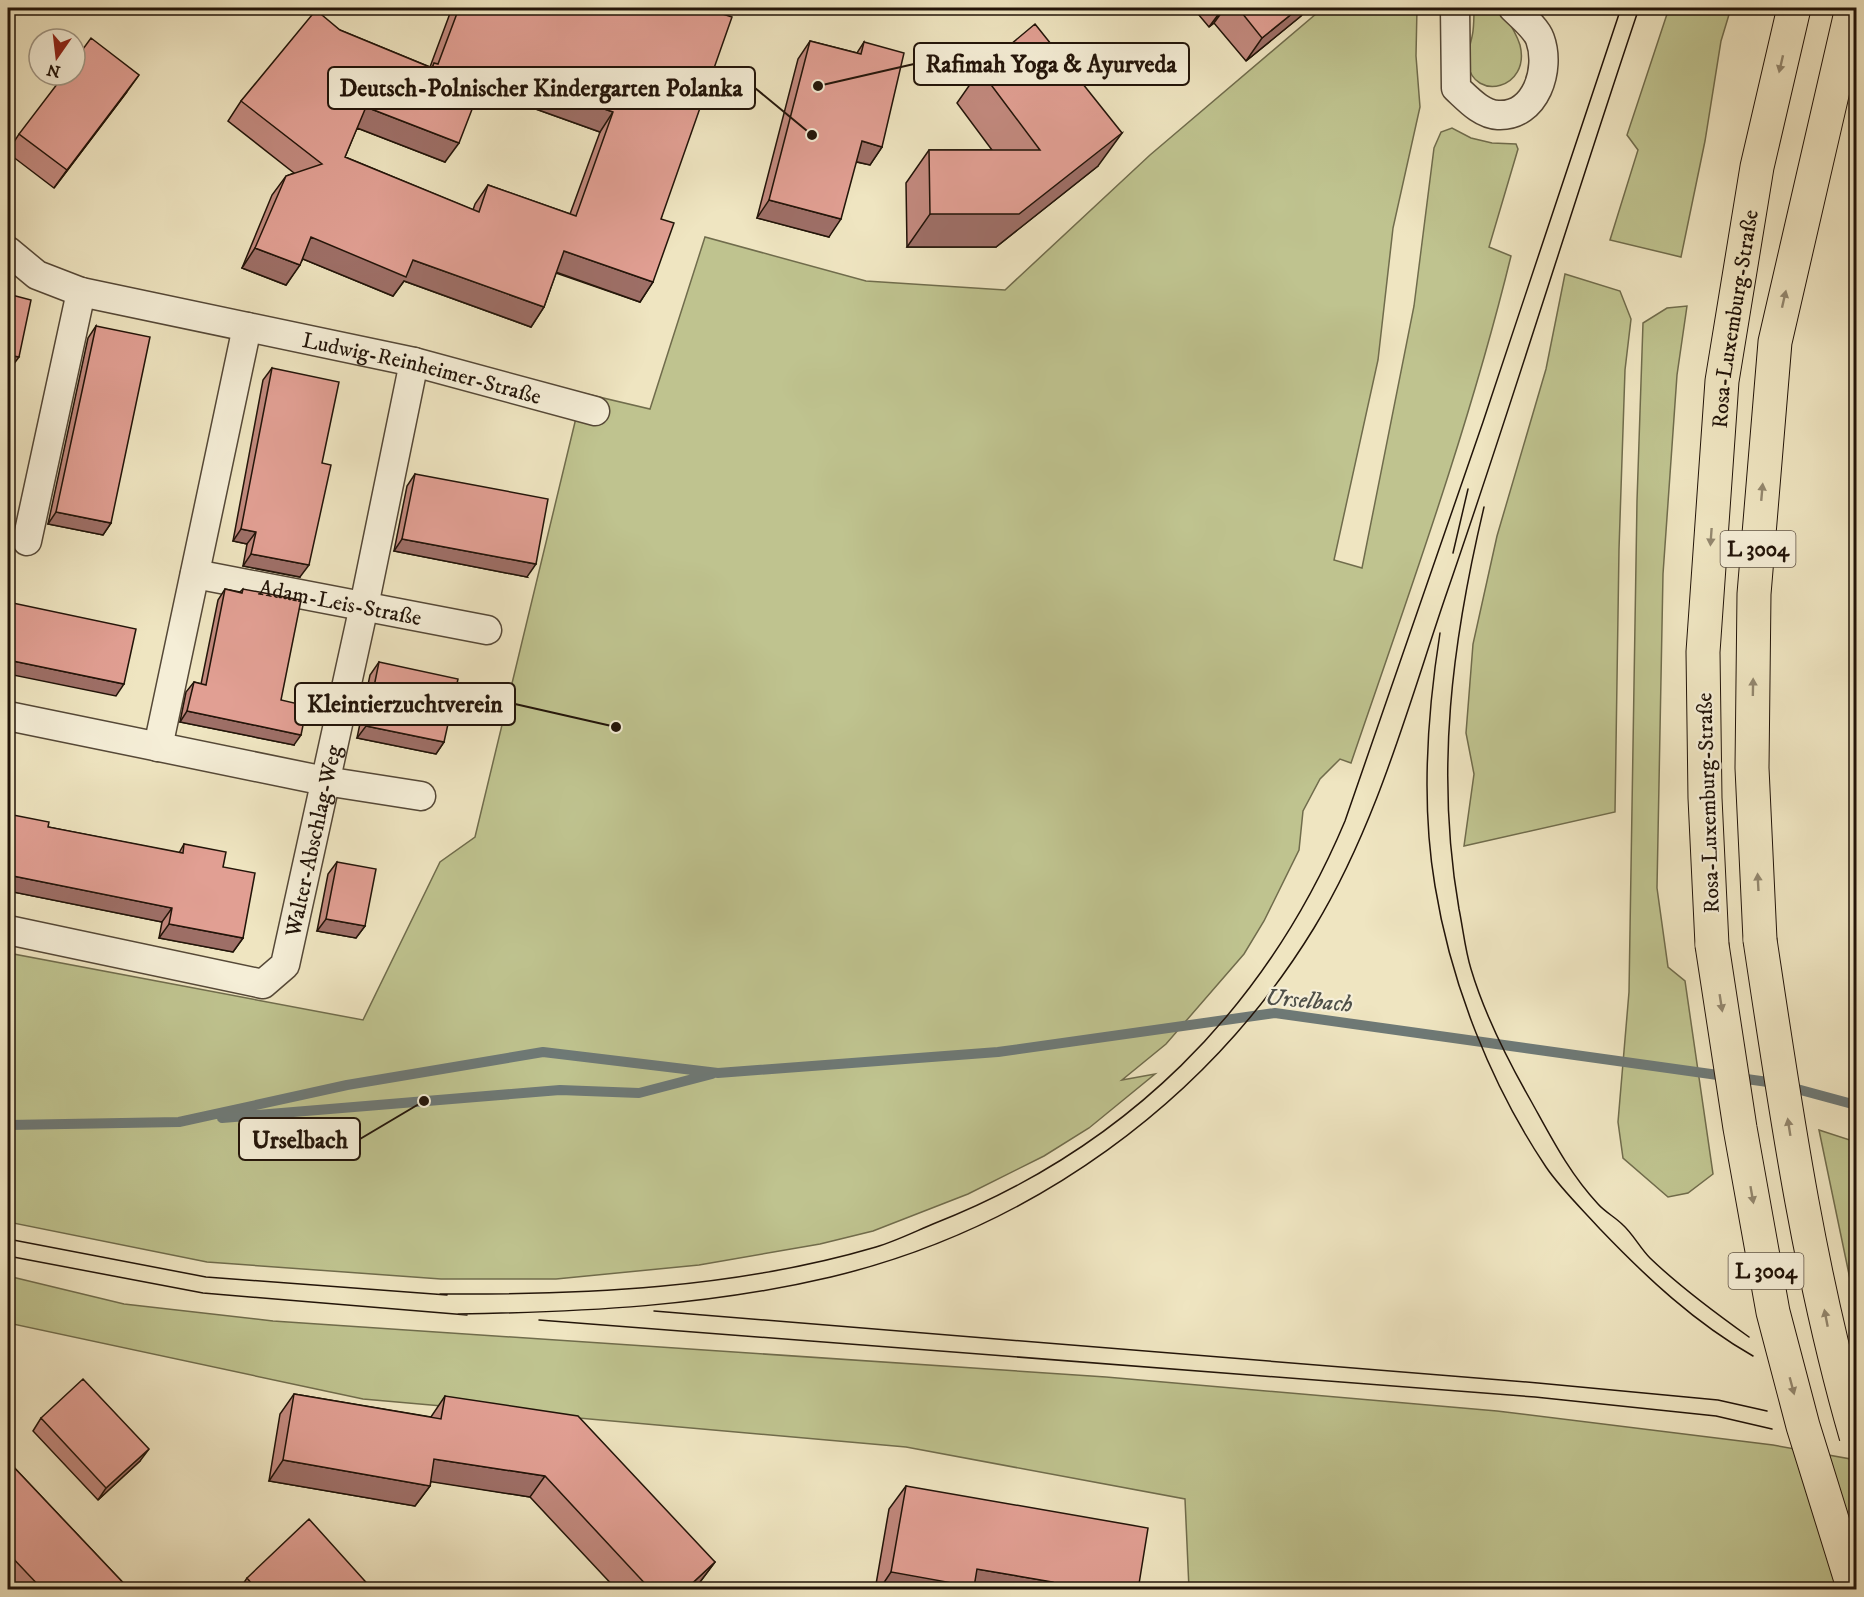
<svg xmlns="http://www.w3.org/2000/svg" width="1864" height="1597" viewBox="0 0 1864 1597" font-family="'IM FELL DW Pica',serif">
	<rect width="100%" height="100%" fill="#efe5c1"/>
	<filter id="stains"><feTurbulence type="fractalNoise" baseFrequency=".00333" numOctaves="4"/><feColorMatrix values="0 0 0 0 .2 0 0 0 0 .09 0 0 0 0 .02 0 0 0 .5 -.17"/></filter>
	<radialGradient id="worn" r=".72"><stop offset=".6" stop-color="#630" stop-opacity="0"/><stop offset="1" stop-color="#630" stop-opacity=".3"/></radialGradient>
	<!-- green -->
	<path fill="#bfc38f" stroke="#706c4c" stroke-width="1.5" d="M1323,8H1417L1416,56L1420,107L1393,228L1378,360L1334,560L1362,568L1414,306L1434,148L1441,132L1452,128L1471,138L1492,143L1516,144L1518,149L1489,247L1511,256C1469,428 1408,596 1351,763L1340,759L1320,779L1303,811L1299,850L1264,921L1244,954L1166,1044L1122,1080L1155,1074L1089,1128L1044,1156L968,1194L873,1231L820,1244L699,1265L556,1279H441L207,1262L8,1222V953L363,1020L440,862L475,837L582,393L650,409L705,237L866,281L1005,290L1150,155Z
		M1474,8H1500C1507,19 1516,32 1520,45C1531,89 1474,102 1468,64C1466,54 1472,41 1473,31C1474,23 1474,15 1474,8Z
		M1669,8H1731L1721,41L1705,141L1681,257L1610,240L1638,150L1627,135Z
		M1565,274L1620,291L1631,319L1625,370L1619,549L1615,812L1464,846L1474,774L1466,733L1473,644L1497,536L1546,369Z
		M1687,306L1677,375L1663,574L1657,888L1668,967L1685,981L1713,1174L1688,1193L1668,1197L1623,1158L1618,1122L1629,992L1637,501L1643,323L1667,308Z
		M1819,1130L1856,1142V1284L1850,1279Z
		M8,1276L124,1304L273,1321L1106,1377L1497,1411L1773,1445L1856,1460V1589H1189L1185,1499L906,1447L363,1399L8,1323Z"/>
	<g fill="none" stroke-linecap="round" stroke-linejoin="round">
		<!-- stream -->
		<path stroke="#6e7976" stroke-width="10" d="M222,1118L560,1090L639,1093L712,1074
			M8,1125L179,1122L347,1085L543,1052L718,1073L998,1052L1275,1013L1775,1083L1856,1105"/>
		<defs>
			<g id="street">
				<path d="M1455,8L1456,88C1468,99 1481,114 1498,115C1536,117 1551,69 1540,39C1536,28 1521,16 1513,8"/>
				<path id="s1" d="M8,251L37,275L81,292L414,362L595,411"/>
				<path d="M27,541L81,292"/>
				<path id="s2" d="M195,574L487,630"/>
				<path d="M8,716L325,781L421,796"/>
				<path d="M158,747L247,327"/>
				<path id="s3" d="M8,930L263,984L285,965L364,606L414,362"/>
			</g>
			<g id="highway">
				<path d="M1760,940L1752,768L1754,594L1775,342L1852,8"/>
				<path id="s4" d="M1712,945L1705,798L1703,652L1722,381L1757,167L1794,8"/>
			</g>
		</defs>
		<!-- street casing -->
		<use href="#street" stroke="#554837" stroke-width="31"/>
		<!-- highway casing -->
		<use href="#highway" stroke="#221409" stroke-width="35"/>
		<!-- street -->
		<use href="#street" stroke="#f5eed7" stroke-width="28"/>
		<!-- highway -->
		<use href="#highway" stroke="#efe5c1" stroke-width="33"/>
		<!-- tram -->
		<path stroke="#221409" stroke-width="1.5" d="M1484,507C1452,642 1435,771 1459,909C1463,928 1465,950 1471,969C1485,1016 1507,1059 1531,1101C1551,1137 1569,1173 1598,1204C1605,1212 1615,1217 1623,1225C1633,1234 1640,1248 1650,1258C1680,1287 1714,1312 1749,1337
			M1453,553L1468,489
			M1440,633C1427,715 1421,804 1435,886C1451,984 1491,1085 1546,1167C1561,1189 1582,1209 1600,1229C1646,1277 1695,1323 1753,1356
			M8,1239L206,1277L447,1295
			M8,1256L203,1293L467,1315
			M440,1294C585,1295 737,1288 876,1247C896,1241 914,1232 933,1224C1125,1149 1265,1011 1345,821L1483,422L1621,8
			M654,1311L1538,1383L1718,1400L1767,1411
			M458,1314C584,1312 708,1306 831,1277C1031,1229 1207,1103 1314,928C1376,826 1407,710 1445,598C1513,402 1573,204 1639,8
			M539,1320L1535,1397L1716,1416L1772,1429"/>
		<defs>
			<path id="highway-bridge" d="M1760,940C1785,1106 1809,1274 1856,1436
				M1712,945L1740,1128L1773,1312L1803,1426L1854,1590"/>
		</defs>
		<!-- highway-bridge casing -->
		<use href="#highway-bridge" stroke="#221409" stroke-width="35" stroke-linecap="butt"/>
		<!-- highway-bridge -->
		<use href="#highway-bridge" stroke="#efe5c1" stroke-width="33"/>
	</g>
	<!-- wall -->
	<path fill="#c2897e" stroke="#221409" stroke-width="1.5" fill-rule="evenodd" d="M452,8H704L661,219L653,282L640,302L556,273L544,307L531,327L404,281L393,296L303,259L286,285L242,268L272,195L286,176L294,173L228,121L241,101L340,30L430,67ZM480,89L600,132L570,214L488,185L475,204L473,210L345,157L357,128L445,162Z
		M1193,8H1307L1301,16L1246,61L1214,23L1209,27Z
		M810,41L857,53L864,42L882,147L870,165L856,162L829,237L757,218L798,59Z
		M980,70L1098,166L996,247H907L906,183L929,150H992L957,103Z
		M126,93L54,188L8,153V151L19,134Z
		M96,326L111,523L103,535L48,524L88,338Z
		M272,368L322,463L300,577L243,566L247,544L233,541L263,380Z
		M415,474L527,577L394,551L407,486Z
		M225,589L240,592L243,589L281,700L294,745L180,722L186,692L194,682L201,684L218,600Z
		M379,662L444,742L436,754L357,738L370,675Z
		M8,814L48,827L179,853L184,844L223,867L243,938L233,952L159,938L162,922L8,891Z
		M337,862L365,926L356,938L317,931L328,874Z
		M294,1394L431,1417L445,1396L715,1562L700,1582L692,1590H617L530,1497L431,1481L430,1486L415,1506L269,1481L280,1414Z
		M41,1418L140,1461L98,1500L33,1431Z
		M8,1461L130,1590H8Z
		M906,1486L1138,1590H875L889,1509Z
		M247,1578L373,1590H239Z"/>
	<!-- shaded-wall -->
	<path fill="#9e6f67" stroke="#221409" stroke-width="1.5" d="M1223,8H1225L1214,23L1209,27Z
		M1299,8H1307L1301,16L1246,61L1262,38Z
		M488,68L613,112L600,132L474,87Z
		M139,75L126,93L54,188L67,170Z
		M366,107L459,143L445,162L352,126Z
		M1122,133L1098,166L996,247H907L930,214Z
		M862,141L882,147L870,165L849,160Z
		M769,200L841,219L829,237L757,218Z
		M311,237L413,260L544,307L531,327L404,281L393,296L298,257Z
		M255,248L300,265L286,285L242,268Z
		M564,251L653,282L640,302L550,270Z
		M8,355L19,357L10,369H8Z
		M56,512L111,523L103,535L48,524Z
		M241,529L256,532L247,544L233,541Z
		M402,539L536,564L527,577L394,551Z
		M251,554L309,565L300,577L243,566Z
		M8,660L124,684L116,696L8,674Z
		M187,711L301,735L294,745L180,722Z
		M366,726L444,742L436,754L357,738Z
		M8,875L172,908L162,922L8,891Z
		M326,919L365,926L356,938L317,931Z
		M169,924L243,938L233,952L159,938Z
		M149,1449L140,1461L98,1500L106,1488Z
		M434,1459L545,1476L530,1497L420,1480Z
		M283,1460L430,1486L415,1506L269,1481Z
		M715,1562L700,1582L692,1590H685Z
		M977,1569L1053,1582L1048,1590H879L891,1572Z"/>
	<!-- building -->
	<path fill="#e19f93" stroke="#221409" stroke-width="1.5" fill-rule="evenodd" d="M459,8H704L732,17L661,219L674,223L653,282L564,251L544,307L413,260L406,277L311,237L300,265L255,248L286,176L322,164L241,101L316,10L340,30L432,68L434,63L438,64ZM488,68L613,112L576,216L488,185L479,212L345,157L366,107L459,143Z
		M1238,8H1299L1262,38Z
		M1035,24L1122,133L1019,214H930L929,150H1040L980,70Z
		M91,38L139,75L67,170L19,134L64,75H75V60Z
		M810,41L861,54L864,42L904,53L882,147L862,141L841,219L769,200Z
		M8,294L31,300L19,357L8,355Z
		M96,326L150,337L111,523L56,512Z
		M272,368L339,382L322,463L331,465L309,565L251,554L256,532L241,529Z
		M415,474L548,499L536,564L402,539Z
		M225,589L242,593L243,589L301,600L281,700L307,706L301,735L187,711L194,682L206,685Z
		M8,602L136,629L124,684L8,660Z
		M379,662L458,679L444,742L366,726Z
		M8,814L49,822L48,827L183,853L184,844L226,852L223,867L255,873L243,938L169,924L172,908L8,875Z
		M337,862L376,869L365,926L326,919Z
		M83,1379L149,1449L106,1488L41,1418Z
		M294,1394L441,1419L445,1396L578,1416L715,1562L685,1590H651L545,1476L434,1459L430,1486L283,1460Z
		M8,1461L130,1590H43L8,1553Z
		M906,1486L1148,1528L1138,1590H1052L1053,1582L977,1569L974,1587L891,1572Z
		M309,1519L373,1590H257L247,1578Z"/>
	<!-- one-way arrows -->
	<defs><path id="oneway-solid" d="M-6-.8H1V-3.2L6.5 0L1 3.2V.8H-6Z" transform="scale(1.5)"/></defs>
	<g fill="#93876e">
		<use href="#oneway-solid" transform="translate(1781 64) rotate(103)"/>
		<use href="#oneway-solid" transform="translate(1784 299) rotate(-77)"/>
		<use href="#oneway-solid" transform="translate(1762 492) rotate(-85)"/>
		<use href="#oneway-solid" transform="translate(1711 537) rotate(94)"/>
		<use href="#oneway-solid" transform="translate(1753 687) rotate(-89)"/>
		<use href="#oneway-solid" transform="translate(1758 882) rotate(-93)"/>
		<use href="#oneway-solid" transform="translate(1721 1003) rotate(81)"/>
		<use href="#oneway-solid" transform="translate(1789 1127) rotate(-99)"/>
		<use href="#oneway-solid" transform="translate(1752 1195) rotate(80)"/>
		<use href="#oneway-solid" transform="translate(1826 1318) rotate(-101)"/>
		<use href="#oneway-solid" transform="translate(1792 1386) rotate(75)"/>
	</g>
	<g text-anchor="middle" stroke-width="4.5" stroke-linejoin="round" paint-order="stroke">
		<!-- shield labels -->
		<g fill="#f5eed7" stroke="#615547" stroke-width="1.5">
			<rect x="1720.5" y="531" width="75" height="36" rx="4.5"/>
			<rect x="1728.5" y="1253" width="75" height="36" rx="4.5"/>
		</g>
		<g font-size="21" font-weight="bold" fill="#221409">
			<text x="1758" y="556">L 3004</text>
			<text x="1766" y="1278">L 3004</text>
		</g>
		<!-- street labels -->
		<g font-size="22" fill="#221409" stroke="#f5eed7">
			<text dy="8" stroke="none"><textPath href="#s4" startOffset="628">Rosa-Luxemburg-Straße</textPath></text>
			<text dy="8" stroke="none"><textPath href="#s1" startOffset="434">Ludwig-Reinheimer-Straße</textPath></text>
			<text dy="8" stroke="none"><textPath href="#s2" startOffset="148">Adam-Leis-Straße</textPath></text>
			<text transform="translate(1707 803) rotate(-92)" y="8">Rosa-Luxemburg-Straße</text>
			<text dy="8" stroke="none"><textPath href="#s3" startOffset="417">Walter-Abschlag-Weg</textPath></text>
		</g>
		<!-- water labels -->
		<g font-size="24" font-style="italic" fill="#4e4f48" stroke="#f5eed7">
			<text transform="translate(1309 1000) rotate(5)" y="8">Urselbach</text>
		</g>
	</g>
	<!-- callouts -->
	<path fill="none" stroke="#221409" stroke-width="2" d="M818 86L914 64M812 135L755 88M616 727L515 704M424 1101L360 1139"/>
	<g fill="#221409" stroke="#f5eed7" stroke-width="2">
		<circle cx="818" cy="86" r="6"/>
		<circle cx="812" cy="135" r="6"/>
		<circle cx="616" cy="727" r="6"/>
		<circle cx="424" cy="1101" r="6"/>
	</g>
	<g fill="#f5eed7" stroke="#221409" stroke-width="2">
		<rect x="914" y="43" width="275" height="42" rx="6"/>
		<rect x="328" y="67" width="427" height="42" rx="6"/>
		<rect x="295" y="683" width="220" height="42" rx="6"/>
		<rect x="239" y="1118" width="121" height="42" rx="6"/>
	</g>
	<g font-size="24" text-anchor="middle" font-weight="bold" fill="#221409">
		<text x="1051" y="72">Rafimah Yoga &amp; Ayurveda</text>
		<text x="541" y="96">Deutsch-Polnischer Kindergarten Polanka</text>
		<text x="405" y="712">Kleintierzuchtverein</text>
		<text x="300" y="1148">Urselbach</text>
	</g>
	<!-- margin -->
	<rect width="1864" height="1597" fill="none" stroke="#efe5c1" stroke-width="30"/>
	<rect x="9" y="9" width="1846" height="1579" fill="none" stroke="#221409" stroke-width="3"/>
	<rect x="15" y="15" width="1834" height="1567" fill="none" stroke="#221409" stroke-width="1.5"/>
	<!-- north arrow -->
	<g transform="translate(57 57) rotate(194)"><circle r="28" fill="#f5eed7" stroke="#a19785" stroke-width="1.5"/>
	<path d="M0-4.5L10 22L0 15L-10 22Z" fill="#8f2418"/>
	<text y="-9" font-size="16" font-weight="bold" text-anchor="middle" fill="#221409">N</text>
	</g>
	<rect width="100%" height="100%" filter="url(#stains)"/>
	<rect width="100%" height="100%" fill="url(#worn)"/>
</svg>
